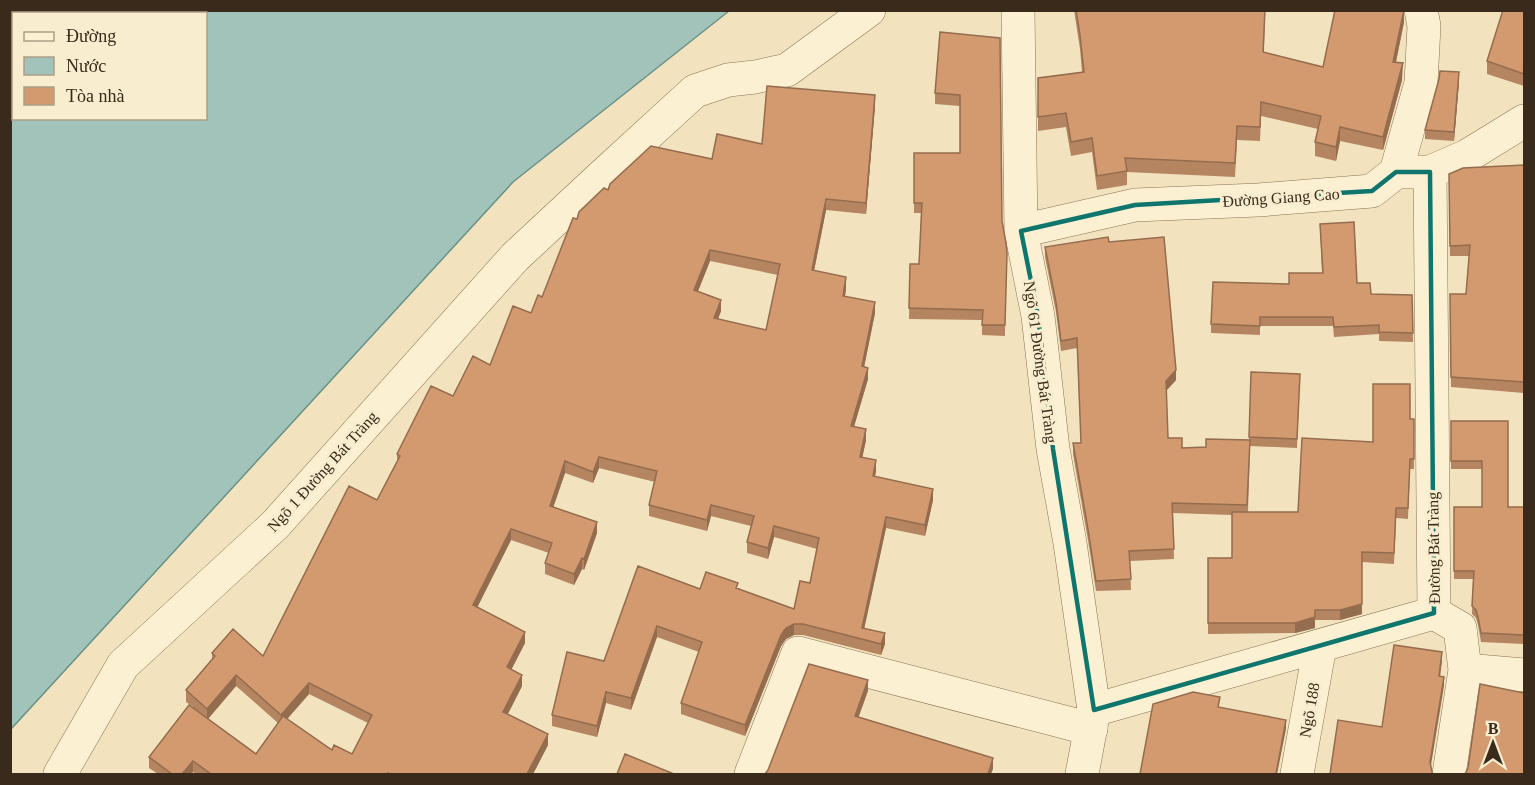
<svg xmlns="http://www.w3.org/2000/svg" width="1535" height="785" viewBox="0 0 1535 785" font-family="Georgia,serif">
	<rect width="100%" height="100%" fill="#f2e3be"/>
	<!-- water -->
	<path fill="#a2c3b9" stroke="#689187" stroke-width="1.5" fill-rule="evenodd" d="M11,10H729V11L513,182L11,729ZM14,14H206V118H14Z"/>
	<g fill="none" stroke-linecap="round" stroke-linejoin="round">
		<defs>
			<path id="minor" d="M1018,10L1021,231L1038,316L1053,449L1070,543L1094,710
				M1396,172L1421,83L1424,26L1421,10
				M1434,613L1460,628L1465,670L1449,774
				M1465,670L1524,675
				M60,774L123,665L275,525L515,257L601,177L695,91L728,80L755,77L787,70L869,10
				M751,774L798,653L1091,729
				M1297,774L1320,646"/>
			<path id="tertiary" d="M1021,231L1135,205L1258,200L1372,191L1396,172H1430L1467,156L1524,121
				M1082,774L1094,710L1434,613L1430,172"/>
		</defs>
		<!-- minor casing -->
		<use href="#minor" stroke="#8b7355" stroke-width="34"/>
		<!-- tertiary casing -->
		<use href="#tertiary" stroke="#8b7355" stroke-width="34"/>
		<!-- minor -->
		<use href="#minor" stroke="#fcf0d2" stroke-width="33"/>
		<!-- tertiary -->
		<use href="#tertiary" stroke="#fcf0d2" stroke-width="33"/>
	</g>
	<!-- wall -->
	<path fill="#b58460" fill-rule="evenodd" d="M1074,10H1279L1265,11L1264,52L1323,67L1404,10V22L1396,62L1402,80L1383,150L1340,141L1336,161L1315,156V142L1318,129L1261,116L1260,141L1237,140L1235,177L1127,172V185L1097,190L1092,152L1071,156L1066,127L1038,131V78L1082,72L1080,49Z
		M1524,10V86L1487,74V61Z
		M940,32L1002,221L1006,243L1005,336L982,335V320L909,319L910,264H919L921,213H914V153H960V106L935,104V93Z
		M1459,82L1454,141L1425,139V130Z
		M875,106L866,214L826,210L814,271L846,289L845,296L875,313L864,367L868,379L854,426L866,440L862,458L876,471L875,476L933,500L925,536L886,528L864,628L885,644L881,655L803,635H794L786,639L781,646L745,736L681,714V703L699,652L657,637L631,710L606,703L597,737L552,726V715L604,661L700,589H738L794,609L810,583L817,549L774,537L768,559L747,553V542L751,526L711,516L707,531L649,516V505L655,482L599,468L593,483L565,473L553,507L597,533L584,570L582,569L574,585L545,574V563L549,553L511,540L477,607L525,643L511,670L522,686L508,714L548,745L533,774H196L193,772L191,774H158L149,768V757L193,707L186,702V690L212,660V653L263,656L377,500L397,461V454L453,396L490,365L531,313L542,297L577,219L608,190L762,144ZM710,261L778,275L766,330L718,319L721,311L698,291ZM236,686L278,723L256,754L208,719ZM309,694L368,723L352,754L332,750L287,719Z
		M1524,165V393L1451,387L1450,294H1466L1469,256H1450L1449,174Z
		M1320,224L1357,283L1371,294L1412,295L1413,342L1379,341V334L1334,337L1333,326H1260V335L1211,333V324L1289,284L1322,273Z
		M1109,242L1176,380L1166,391L1168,438L1182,448L1206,447L1249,440L1251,372L1300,374L1297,448L1250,446L1248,512H1298L1373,442L1410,419H1414V469H1410L1408,519L1396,518L1394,564L1362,562V614L1340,620H1315V628L1295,633L1208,634V558H1232V515L1173,513L1174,559L1130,561L1131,590L1096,591L1088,540L1073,454V443H1081L1077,348L1061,351L1056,312L1045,257V247Z
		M1451,421H1508V507H1524V644L1481,642L1478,625L1476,618L1472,614L1473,579H1454V507H1482V469H1451Z"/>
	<!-- shaded-wall -->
	<path fill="#946c4e" d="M1404,10V22L1393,76V62Z
		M1403,63L1402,80L1383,150V137Z
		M1459,72V82L1454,141V132Z
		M875,95V106L866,214V203Z
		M1340,127V141L1336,161V147Z
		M826,199V210L812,281V270Z
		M710,250V261L694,301V290Z
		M846,277V289L843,307V296Z
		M721,300V311L714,329V318Z
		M875,302V313L862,377V366Z
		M868,368V379L851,437V426Z
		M1176,370V380L1166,391V381Z
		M866,429V440L860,468V457Z
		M599,457V468L593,483V472Z
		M876,460V471L873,487V476Z
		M565,461V473L550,517V506Z
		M933,489V500L925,536V525Z
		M711,505V516L707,531V520Z
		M886,517V528L862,639V628Z
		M597,522V533L584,570V559Z
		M774,526V537L768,559V548Z
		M511,529V540L473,616V605Z
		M582,558V569L574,585V574Z
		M1362,604V614L1340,620V610Z
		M1315,617V628L1295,633V623Z
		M794,624V635L786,639L781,646L745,736V725L781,635L786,628Z
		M657,626V637L631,710V698Z
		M525,632V643L507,678V667Z
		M885,633V644L881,655V644Z
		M1442,652V661L1439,685V676Z
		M236,675V686L207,720V709Z
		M522,675V686L503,723V712Z
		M1444,677V686L1430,771V762Z
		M868,680V691L855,727V716Z
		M309,683V694L281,726V715Z
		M606,692V703L597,737V726Z
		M1286,720V729L1277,774H1276Z
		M548,734V745L533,774H527Z
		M993,758V769L991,774H988Z
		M193,761V772L191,774H182Z"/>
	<!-- building -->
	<path fill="#d39a70" stroke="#946c4e" stroke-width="1.5" fill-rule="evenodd" d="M1076,10H1265L1263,52L1323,67L1335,10H1404L1393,62L1403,63L1402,66L1383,137L1340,127L1336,147L1315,142L1321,116L1261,102L1260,127L1237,126L1235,163L1125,158L1127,171L1097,176L1092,138L1071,142L1066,113L1038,117V78L1084,72L1080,35Z
		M1503,10H1524V74L1487,61Z
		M940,32L1000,38L1002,221L1006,243L1007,253L1005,325H982L983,310L909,308L910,264H919L922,203H914V153H960V95L935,93Z
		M1440,71L1459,72L1454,132L1425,130L1439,79Z
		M767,86L875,95L866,203L826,199L812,270L846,277L843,296L875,302L862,366L868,368L851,426L866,429L860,457L876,460L873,476L933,489L925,525L886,517L862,628L885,633L881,644L803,624H794L786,628L781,635L745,725L681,703L702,642L657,626L631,698L606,692L597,726L552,715L567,652L604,661L638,566L700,589L706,572L738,583L736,588L794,609L800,581L810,583L819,538L774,526L768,548L747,542L754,516L711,505L707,520L649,505L657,471L599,457L593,472L565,461L550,506L597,522L584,559L582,558L574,574L545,563L552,543L511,529L473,605L525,632L507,667L522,675L503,712L548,734L527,774H391L388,773V774H211L193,761L182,774H172L149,757L189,705L256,754L283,716L332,750L334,745L352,754L372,715L309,683L281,715L236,675L207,709L186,690L215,656L212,653L233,629L263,656L349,486L377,500L400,456L397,454L431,386L453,396L473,356L490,365L513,306L531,313L538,295L542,297L573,218L577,219L579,212L604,188L608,190L610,184L651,146L712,159L717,134L762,144ZM710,250L780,264L766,330L714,318L721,300L694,290Z
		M1524,165V382L1451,377L1450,294H1466L1470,245L1450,246L1449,174L1463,168Z
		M1354,222L1357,283H1370L1371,294L1412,295L1413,333L1379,332V325L1334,327L1333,317H1260V326L1211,324L1213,282L1289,284V273H1323L1320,224Z
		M1108,237L1109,242L1164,237L1176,370L1166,381L1168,438H1182V448L1206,447V439L1250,440L1247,505L1172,503L1174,549L1129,551L1131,579L1096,581L1088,529L1073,443H1081L1077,338L1061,341L1056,302L1045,247Z
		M1251,372L1300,374L1297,439L1249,437Z
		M1373,384H1410V419H1414V459H1410L1408,508H1396L1394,553L1362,552V604L1340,610H1315V617L1295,623H1208V558H1232V512H1298L1302,438L1373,442Z
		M1451,421H1508V507H1524V635L1481,633L1478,617L1476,610L1472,606L1474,571H1454V507H1482V461H1451Z
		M1394,645L1442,652L1439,676L1444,677L1430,762L1432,772L1433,774H1330L1338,720L1382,727Z
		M809,664L868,680L855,716L993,758L988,774H765L768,770Z
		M1480,684L1524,693V774H1465L1468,768Z
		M1193,692L1220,697L1218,707L1286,720L1276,774H1140L1153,704Z
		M625,754L674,774H617Z"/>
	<!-- marked area -->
	<path fill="none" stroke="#0f766e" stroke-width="4.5" stroke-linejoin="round" d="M1396,172H1430L1434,613L1094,710L1053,449L1038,316L1021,231L1135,205L1372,191Z"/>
	<g text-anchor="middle" stroke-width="6" stroke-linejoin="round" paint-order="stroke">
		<!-- street labels -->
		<g font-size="16" fill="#392a1b" stroke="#f8edce">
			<text transform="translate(1281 197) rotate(-4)" y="6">Đường Giang Cao</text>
			<text transform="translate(1041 362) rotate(82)" y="6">Ngõ 61 Đường Bát Tràng</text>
			<text transform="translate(322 471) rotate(-48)" y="6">Ngõ 1 Đường Bát Tràng</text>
			<text transform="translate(1433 548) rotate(-91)" y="6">Đường Bát Tràng</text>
			<text transform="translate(1309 710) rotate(-80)" y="6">Ngõ 188</text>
		</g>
	</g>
	<!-- border -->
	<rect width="1535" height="785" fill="none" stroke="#392a1b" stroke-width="24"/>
	<!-- legend -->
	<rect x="12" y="12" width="195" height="108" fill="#f8edce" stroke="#ac9f86" stroke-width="1.5"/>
	<rect x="24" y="32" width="30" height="9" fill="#fcf0d2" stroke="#ac9f86" stroke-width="1.5"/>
	<text x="66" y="42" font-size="18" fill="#392a1b">Đường</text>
	<rect x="24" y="57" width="30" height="18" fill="#a2c3b9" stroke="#ac9f86" stroke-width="1.5"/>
	<text x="66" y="72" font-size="18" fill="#392a1b">Nước</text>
	<rect x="24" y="87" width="30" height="18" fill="#d39a70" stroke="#ac9f86" stroke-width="1.5"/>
	<text x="66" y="102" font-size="18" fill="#392a1b">Tòa nhà</text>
	<!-- north arrow -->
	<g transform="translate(1493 743)" stroke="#f8edce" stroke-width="4.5" paint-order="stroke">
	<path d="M0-4.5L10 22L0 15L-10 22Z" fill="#392a1b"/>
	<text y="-9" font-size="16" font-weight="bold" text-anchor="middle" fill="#392a1b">B</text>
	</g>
</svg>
